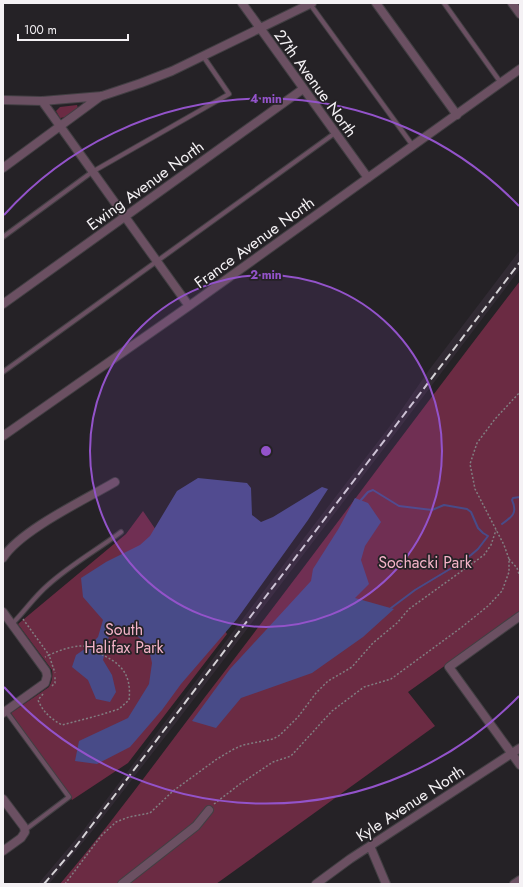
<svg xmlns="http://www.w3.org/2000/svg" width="523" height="887" viewBox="0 0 523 887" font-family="Jost,sans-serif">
	<rect width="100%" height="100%" fill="#252226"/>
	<!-- built -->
	<path fill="#312a33" d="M520,250V269L175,724L93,830L49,884H38L82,832L294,551L393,422L429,370Z"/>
	<!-- green -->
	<path fill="#6b2b43" d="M77,105L78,108L66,117L60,118L56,111L60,107Z
		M520,281V612L408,692L435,726L216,884H60C111,824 157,760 205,697C311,559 414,419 520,281Z
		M143,511L227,634L128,763L72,800L11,713L49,687C52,681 53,677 52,670L18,624L126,534Z"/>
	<!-- water -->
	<path fill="#484b88" d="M198,478L247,483L251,488L252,515L261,522L273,517L322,487L328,489L308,520L237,619L181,684L162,710L130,747L97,764L75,761L79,741L128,718L149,684L152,663L148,645L132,632L115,627L109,636L103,660L112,675L116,692L110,702L96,699L88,680L72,667L76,655L89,646L98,637L103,620L83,597L81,578L106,562L140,545L150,536L177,491Z
		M355,498L368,503L381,522L365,546L361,560L369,584L355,598L394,609L363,637L312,673L241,698L216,728L192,721L230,669L311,581L313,569L339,528Z"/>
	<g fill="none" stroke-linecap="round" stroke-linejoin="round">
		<!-- stream -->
		<path stroke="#484b88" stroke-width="2" d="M361,500L368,492L373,490L399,506L432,510L444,505L467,509L471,512L478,528L483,533L488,536L478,549L471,555L455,566L415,590L391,608
			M502,524C512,517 518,513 512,500L513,498L520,497"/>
		<defs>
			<path id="lane" d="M444,3L501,83
				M310,4L413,146
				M3,237L92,172L229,94L203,56
				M3,372L335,133
				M12,624C25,611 34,597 48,585C70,565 97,550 121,532
				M6,711L69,797L25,830"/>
			<path id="street" d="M242,3L368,178
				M376,3L457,115
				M512,3L520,14
				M3,100L42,101L102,96L141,83L172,71L312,3
				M42,101L189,306
				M3,168L101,96
				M3,304L303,89
				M3,436L189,306L520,69
				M3,558C19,531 86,499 115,482
				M3,612L46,671L47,676L45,683L3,713
				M520,616L449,667L520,765
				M3,799L24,827L25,832L21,838L3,851
				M370,846L386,884
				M122,884L196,826L209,810
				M316,884L350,859L520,748
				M514,884L520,880"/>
		</defs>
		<!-- lane casing -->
		<use href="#lane" stroke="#423f43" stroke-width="6"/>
		<!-- street casing -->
		<use href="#street" stroke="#423f43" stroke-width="10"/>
		<!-- path -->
		<path stroke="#817e81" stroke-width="1.5" stroke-dasharray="2 2" stroke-linecap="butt" d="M509,559L517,568L520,577
			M23,619L49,655L45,657
			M52,686L55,683V677
			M43,694L38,700C43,712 51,719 62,725L100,715L119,709L129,700C132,673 120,662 96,652C92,650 86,646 82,646C71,646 58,651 49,655L55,673
			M214,804L240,784L273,762L291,756L332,711L364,687L391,679L462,627L488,606L502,591L509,572V559L504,545L475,489L470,464L477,443L495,419L520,392
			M65,884L101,836L116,822L129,817L150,813L173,791L217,759L234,749L243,745L273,739L280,735L298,717L316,693L328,681L352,667L373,643L397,623L409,609L484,555L491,545L496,530"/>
		<!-- lane -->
		<use href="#lane" stroke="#6b5062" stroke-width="4"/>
		<!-- street -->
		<use href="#street" stroke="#6b5062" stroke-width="8"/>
		<!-- rail -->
		<path stroke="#d5d2d6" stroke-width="2" stroke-dasharray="8 4" stroke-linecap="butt" d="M44,884L73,850L124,783L520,262"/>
	</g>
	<!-- distance rings -->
	<circle cx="266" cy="451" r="176" fill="#9353ca" fill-opacity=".12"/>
	<g fill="none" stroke="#9353ca" stroke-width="2">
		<circle cx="266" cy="451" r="176"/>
		<path d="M519 696A352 352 0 0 1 4 687M4 215A352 352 0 0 1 519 206"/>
	</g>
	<g text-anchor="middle" stroke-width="3.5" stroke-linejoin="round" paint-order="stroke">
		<!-- street labels -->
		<g font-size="16" fill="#f4f1f4" stroke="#252226">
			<text transform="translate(316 83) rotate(54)" y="6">27th Avenue North</text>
			<text transform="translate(145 185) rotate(-36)" y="6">Ewing Avenue North</text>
			<text transform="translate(254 242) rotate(-36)" y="6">France Avenue North</text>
			<text transform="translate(410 803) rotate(-33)" y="6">Kyle Avenue North</text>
		</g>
		<!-- park labels -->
		<g font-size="16" fill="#f4b4c8" stroke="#252226">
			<text x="425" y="568">Sochacki Park</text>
			<text x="124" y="635">South<tspan x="124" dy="18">Halifax Park</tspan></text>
		</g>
	</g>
	<circle cx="266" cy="451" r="6" fill="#9353ca" stroke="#252226" stroke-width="2"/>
	<g font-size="12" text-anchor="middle" font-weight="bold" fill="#9353ca" stroke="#252226" stroke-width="3.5" stroke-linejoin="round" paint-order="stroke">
		<text x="266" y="103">4 min</text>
		<text x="266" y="279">2 min</text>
	</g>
	<!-- border -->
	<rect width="523" height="887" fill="none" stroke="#f4f1f4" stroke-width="8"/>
	<!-- scale -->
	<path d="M18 34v6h110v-6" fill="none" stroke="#f4f1f4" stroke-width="2"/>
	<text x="24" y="34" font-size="12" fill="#f4f1f4" stroke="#252226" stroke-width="3" paint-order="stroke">100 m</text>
</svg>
